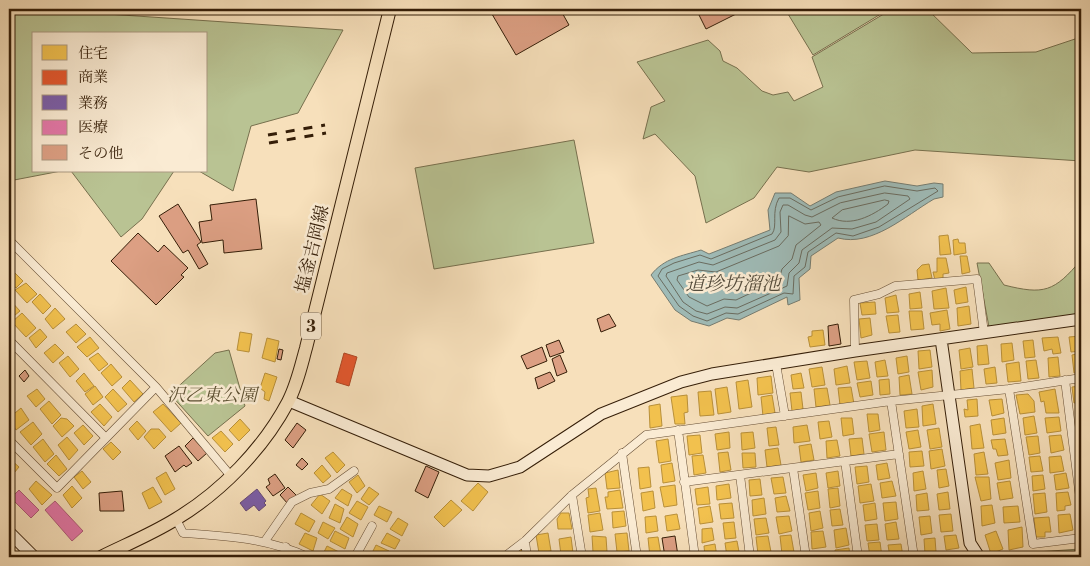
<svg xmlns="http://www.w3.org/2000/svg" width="1090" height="566" viewBox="0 0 1090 566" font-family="'Libre Bodoni','Noto Serif JP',serif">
	<rect width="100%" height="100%" fill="#f7e0bb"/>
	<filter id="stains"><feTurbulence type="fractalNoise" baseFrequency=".004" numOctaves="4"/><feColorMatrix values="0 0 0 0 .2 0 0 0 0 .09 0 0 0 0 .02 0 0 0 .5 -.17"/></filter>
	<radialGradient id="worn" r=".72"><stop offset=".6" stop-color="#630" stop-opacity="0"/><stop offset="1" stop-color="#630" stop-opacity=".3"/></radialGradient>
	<!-- green -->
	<path fill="#b9c393" stroke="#77704e" d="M9,9H106L107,14L343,30L298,113L251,126L233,191L199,171H206V34H34V171H61L9,181Z
		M785,9H889L813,55Z
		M892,9H927L972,53L1036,52L1081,37V161L915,150L809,172L777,167L754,198L706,223L695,176L655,134L643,139L651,107L665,101L637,62L708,40L720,51L723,61L737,68L762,91L773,95L788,92L794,101L823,87L812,57Z
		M574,140L594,243L434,269L415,168Z
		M71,171H174L142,219L121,237Z
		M1081,260V315L989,327L977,263H989L1004,285C1044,295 1054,292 1081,260Z
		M229,350L245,406L208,436L170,394L215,353Z
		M1080,549L1081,557H1021L1022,553Z"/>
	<!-- water -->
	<path fill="#9fbbb7" stroke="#757c71" d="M885,181L917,186L934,183L943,184V197L934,199C905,216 872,247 838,238L811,256L810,269L799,278L800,300L788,305L787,297L739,320L727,318L709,326L691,321L675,310L651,275C664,258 682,256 701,250L709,254L770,230L768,210L775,193H791L810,206L836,192Z"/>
	<!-- homes -->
	<path fill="#f2c14e" stroke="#b99039" d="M948,235L951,254L940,255L939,236Z
		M958,239L959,243H965L966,253L954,255L953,240Z
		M960,256H967L970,272L962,274Z
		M937,258H946L949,273L943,274V279L935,280L933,272H937Z
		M929,264L932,278L918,280L917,270L922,265Z
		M13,271L23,281L16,288L9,280V275Z
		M26,283L37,294L27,303L15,290Z
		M966,287L968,302L956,304L954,290Z
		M946,288L949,308L934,309L932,291Z
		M920,292L922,308L910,309L909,294Z
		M40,294L51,306L43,314L32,302Z
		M896,295L899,312L887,313L885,298Z
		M9,299L20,311L9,320Z
		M875,302L876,314L862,315L860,303Z
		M969,306L971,324L958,326L957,308Z
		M55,308L65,319L53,329L45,319Z
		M947,310L950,329L940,331V324L932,325L930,313Z
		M909,311H922L924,329L911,330Z
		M22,313L36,328L26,337L12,322Z
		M898,315L900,332L889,333L886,316Z
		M870,318L872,335L861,338L859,319Z
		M76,324L86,334L76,343L66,332Z
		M40,329L47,337L36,348L29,338Z
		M823,330L825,345L810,347L808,337L812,336V331Z
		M240,332L252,334L249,352L237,350Z
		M1080,336L1081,351L1071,352L1069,337Z
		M90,337L99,348L87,357L77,347Z
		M1058,337L1061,353L1053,354L1052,349L1044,351L1042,338Z
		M267,338L279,341L275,362L262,358Z
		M1033,340L1035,357L1025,358L1023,341Z
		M1012,343L1014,360L1002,362L1001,344Z
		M55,344L64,353L53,363L44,353Z
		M987,345L989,364L978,365L977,346Z
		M970,348L973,367L961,369L959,350Z
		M930,350L932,367L919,369L918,351Z
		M98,353L108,364L99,371L89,359Z
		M1081,353V372L1074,373L1072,355Z
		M68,356L79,369L70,377L59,363Z
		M907,356L909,372L898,374L896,358Z
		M1058,357L1060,376L1049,377L1048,358Z
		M885,360L888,376L877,377L875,362Z
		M1036,360L1039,378L1028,379L1026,361Z
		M867,361L870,378L857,380L854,362Z
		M1019,362L1021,381L1008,382L1006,364Z
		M111,364L122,377L112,386L101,373Z
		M847,366L850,383L836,385L834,369Z
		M822,367L825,385L812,387L809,369Z
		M995,367L997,383L986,384L984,369Z
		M972,369L974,388L961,390L960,371Z
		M932,370L933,387L921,390L918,372Z
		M84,373L94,386L85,392L76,381Z
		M265,373L277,377L269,401L264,399L265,392L260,388Z
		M801,373L804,388L793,389L791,375Z
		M909,375L912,394L900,395L899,377Z
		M771,376L773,393L758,395L757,378Z
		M889,379L890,394L880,395L879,380Z
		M130,380L143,394L134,402L122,388Z
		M748,380L752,407L739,409L736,382Z
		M871,381L873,395L860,397L857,383Z
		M95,386L103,397L93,405L85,394Z
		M1081,386V402L1074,403L1072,387Z
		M727,387L731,412L718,414L715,389Z
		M851,387L854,404L840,405L838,388Z
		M827,388L830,405L816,407L814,389Z
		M37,389L45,399L36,407L27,396Z
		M113,389L127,404L118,412L105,397Z
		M1055,389L1059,413H1046L1044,401L1041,402L1039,392Z
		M711,391L714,415L700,416L698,392Z
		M801,392L803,409L792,411L790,393Z
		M1028,394L1034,401L1035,412L1020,414L1016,395Z
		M687,395L688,412L684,413L685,424H675L671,397Z
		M772,395L775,413L763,416L761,397Z
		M977,399L978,416L965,417L964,409L968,410L967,400Z
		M1002,399L1004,413L992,416L989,400Z
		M49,401L61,415L52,424L40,409Z
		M100,404L112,417L104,426L91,412Z
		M163,404L181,423L171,432L153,412Z
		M660,404L662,426L650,428L649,406Z
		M933,404L936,424L923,426L922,406Z
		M21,408L29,420L16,430L9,418Z
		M1076,408H1081V424H1077Z
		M917,409L919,427L906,428L904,411Z
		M867,414H878L880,430L869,432Z
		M1034,416L1037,433L1025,435L1023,418Z
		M1059,417L1061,431L1047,433L1045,418Z
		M61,418L67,419L74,426L62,437L53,426Z
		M841,418H852L854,434L843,436Z
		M1004,418L1006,433L993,435L991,420Z
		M240,419L250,430L239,441L229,430Z
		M137,421L146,431L138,440L129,429Z
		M829,421L832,437L820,439L818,422Z
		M33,422L42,434L31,445L20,432Z
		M980,424L984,448L972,449L970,426Z
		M83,425L93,436L84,445L74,433Z
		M807,425L810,441L794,443L793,427Z
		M776,427L779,445L769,446L767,428Z
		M939,428L942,447L930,449L927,430Z
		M151,429H159L166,437L154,449L144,437Z
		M918,430L921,447L909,449L906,432Z
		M221,431L233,444L225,452L212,438Z
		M729,432L730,448L717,450L715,434Z
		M753,432L755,448L742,450L741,433Z
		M884,432L886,450L872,452L869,434Z
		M700,435L702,453L689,455L687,436Z
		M1061,435L1064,450L1051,453L1049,436Z
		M1038,436L1040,453L1029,455L1026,437Z
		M67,437L78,450L69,460L58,445Z
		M862,438L864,454L851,456L849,439Z
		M43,439L54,454L45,462L33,447Z
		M668,439L671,461L659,463L656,441Z
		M1005,439L1008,455L998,456L996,449H993L991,440Z
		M837,440L840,456L827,458L826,441Z
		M111,442L121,452L113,460L103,449Z
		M811,444L814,460L801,462L799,446Z
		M778,448L781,465L767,467L765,450Z
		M942,449L945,466L931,469L929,451Z
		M922,451L924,466L910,467L909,452Z
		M333,452L345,465L337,473L325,458Z
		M728,452L731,470L720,472L718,453Z
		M984,452L988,474L976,475L974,454Z
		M742,453H755L756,467L743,468Z
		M56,455L67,469L59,476L47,464Z
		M703,455L706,473L694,475L692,456Z
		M1040,456L1043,471L1031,472L1029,457Z
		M1061,456L1064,471L1050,473L1049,457Z
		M9,458L19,467L9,479Z
		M1009,460L1011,478L998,480L995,463Z
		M672,463L675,481L663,483L661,465Z
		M887,463L890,478L878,480L876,465Z
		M322,465L331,476L323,483L314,473Z
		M867,466L869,482L857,484L855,467Z
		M649,467L651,487L640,489L638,468Z
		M946,469L949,486L939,488L937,470Z
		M618,470L620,488L607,489L605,473Z
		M82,471L91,482L83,489L74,477Z
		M838,471L840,486L828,488L826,473Z
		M923,471L926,489L914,491L913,473Z
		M166,472L175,489L165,495L156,478Z
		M816,473L818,488L806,491L803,475Z
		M1066,473L1069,488L1056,490L1054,475Z
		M358,475L365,486L357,493L349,482Z
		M1043,475L1045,489L1033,491L1032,476Z
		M783,477L786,493L774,494L771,478Z
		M975,477H989L991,499L981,501Z
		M760,479L762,495L750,496L749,480Z
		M36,481L52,495L42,505L29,489Z
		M892,481L896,496L882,498L880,483Z
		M1010,481L1013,498L1000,500L997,483Z
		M478,483L488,492L473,511L461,501Z
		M729,484L731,498L717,500L716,486Z
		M871,484L874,501L860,503L858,486Z
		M675,485L677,505L664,507L660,487Z
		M72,486L82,498L72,508L63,495Z
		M153,487L162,502L149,509L142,493Z
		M369,487L379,494L369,505L361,499Z
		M708,487L710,504L697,505L695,489Z
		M596,488L600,511L588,513L586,498L589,497L588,489Z
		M838,488L840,506L830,508L828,489Z
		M342,489L352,495L348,506L335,498Z
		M620,490L623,508L607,509L605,497H608V492Z
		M653,491L655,508L643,511L641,493Z
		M818,491L820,508L808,510L805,493Z
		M948,492L950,509L939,510L937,494Z
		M1068,492L1071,505L1065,506V510L1057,511L1056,493Z
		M927,493L929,510L917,511L916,495Z
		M1045,493L1047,512L1035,514L1033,494Z
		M320,494L330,501L322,514L311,505Z
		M786,496L790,511L777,512L775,498Z
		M764,498L766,514L753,516L752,500Z
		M451,500L462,510L444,527L434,517Z
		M357,501L368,507L361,520L349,513Z
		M896,502L898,519L885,521L883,503Z
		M732,503L734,518L721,519L719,504Z
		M875,503L877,519L865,521L863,505Z
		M335,504L344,509L340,523L329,518Z
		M992,505L995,523L982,526L981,506Z
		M379,506L392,512L387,522L374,515Z
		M710,506L713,522L700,524L698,508Z
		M1018,506L1020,522L1004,523L1003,507Z
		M840,509L843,525L832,526L830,510Z
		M624,511L626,526L613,528L612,512Z
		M820,511L823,528L811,531L809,513Z
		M301,513L315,521L309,532L295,524Z
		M561,513H569L572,529H558L557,519Z
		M600,513L603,530L590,532L588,515Z
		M677,514L680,529L667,531L665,516Z
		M951,514L953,531L941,532L939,515Z
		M1070,514L1073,530L1059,533L1058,515Z
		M656,516L658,531L646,533L645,517Z
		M789,516L792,531L779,534L776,517Z
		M930,516L932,533L921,535L919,517Z
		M347,517L358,524L353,537L340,529Z
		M1049,517L1051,532H1045V537H1036L1034,518Z
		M398,518L408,524L402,536L390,529Z
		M766,518L769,533L756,535L754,519Z
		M323,522L335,528L328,539L318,533Z
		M734,522L736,538L725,539L723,523Z
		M896,522L899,539L887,540L885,524Z
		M877,524L879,540L867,541L865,525Z
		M1022,527L1023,547L1009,550L1008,530Z
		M712,528L714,540L702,543V529Z
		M846,528L849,545L836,548L834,530Z
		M335,531L349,538L345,549L330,541Z
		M823,531L826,547L812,549L811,532Z
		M996,531L1003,549L991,554L985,535Z
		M305,533L317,538L313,551L299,544Z
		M387,533L400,540L395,549L381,543Z
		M548,533L551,551L539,553L536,535Z
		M627,533L629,551L617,552L615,534Z
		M791,535L794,552L782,554L780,536Z
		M956,535L959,548L946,550L944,536Z
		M592,536L606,537L607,552H593Z
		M768,536L771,552L758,554L756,537Z
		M571,537L573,553L561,555L559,539Z
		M658,537L661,555L650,557L648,538Z
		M935,538L936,552L925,554L924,539Z
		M737,541L740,557H727L725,543Z
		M880,542L882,557H870L868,543Z
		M715,544L717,557H705L704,546Z
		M901,544L903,557H890L888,545Z
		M376,545L389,551L387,557L371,555Z
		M327,546L341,553L339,557L322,556Z
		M849,548L850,557H836L835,550Z
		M517,550H522L523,557H510Z
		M815,552H827V557H815Z
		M962,552V557H949V554Z"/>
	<!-- shops -->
	<path fill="#e4572e" stroke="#b04623" d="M344,353L357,357L349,386L336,382Z"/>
	<!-- offices -->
	<path fill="#7b5ea7" stroke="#664b77" d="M257,489L266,501L264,503L266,505L259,511L254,505L246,511L240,503Z"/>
	<!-- health -->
	<path fill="#e377a8" stroke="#af5c78" d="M19,490L39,510L31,518L11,498Z
		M55,501L83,531L72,541L45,510Z"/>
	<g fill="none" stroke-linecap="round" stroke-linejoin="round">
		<!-- shore -->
		<path stroke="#6a6c60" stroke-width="1" d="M885,186L917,191L935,188L938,191L879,227L853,236L836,233L808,252L805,267L794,276L793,294L784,293L738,314L726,313L707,321L693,316L679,306L658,276L662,269L674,263L700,255L711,259L772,234C778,226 771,212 779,198H790L811,210L838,197Z
			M885,193L908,196L910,199L876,222L852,229L832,228L802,250L799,263L789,273L787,286L737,308L725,307L707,314L696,311L683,302L666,276L667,273L699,262L713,265L775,240L781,232L780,212L783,205H788L805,215L812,217L840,203Z
			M885,200L889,201L888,204C872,216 851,227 832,218L842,210Z
			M789,216L805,224L819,222L821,225L796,245L792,259L782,269L779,280L736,300L724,299L707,306L689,297L677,280L678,276L698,270L716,272L779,246L788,236Z"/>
	</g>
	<!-- building -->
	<path fill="#dc9f83" stroke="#351e08" d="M489,9H560L569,25L516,55Z
		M696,9H746L706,29Z
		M256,199L262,249L224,253L223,240L202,243L199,222L212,220L210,205Z
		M178,204L201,242L197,245L208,264L199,269L188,250L183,253L159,216Z
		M138,233L158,252L164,245L188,268L181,275L184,277L156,305L111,261Z
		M609,314L616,326L601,332L597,319Z
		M838,324L841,344L829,346L828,326Z
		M559,340L564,352L550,357L546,345Z
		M542,347L547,361L527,369L521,356Z
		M279,349L283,350L281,360L277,359Z
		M560,355L567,372L557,376L552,359Z
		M25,370L29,376L24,382L19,376Z
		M550,372L555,381L538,389L535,378Z
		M297,423L306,430L293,448L285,440Z
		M193,438L207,453L198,461L185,446Z
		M179,446L192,463L186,467L184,465L175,472L165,456Z
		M302,458L308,464L302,470L296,465Z
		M426,466L439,472L428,498L415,491Z
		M275,474L285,488L273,496L266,487L270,484L268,479Z
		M288,487L297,496L288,504L280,495Z
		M122,491L124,511H100L99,493Z
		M675,536L678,556L665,557L662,538Z"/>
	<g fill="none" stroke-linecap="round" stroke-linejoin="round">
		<defs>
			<path id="street" d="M9,240L156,387L230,475
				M9,340L106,438
				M855,351L854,300L879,294L895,286L977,279L984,333
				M776,364L785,416
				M1065,380L1081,506
				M1009,389L1033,544L1081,538
				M891,401L914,557
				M678,430L695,557
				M9,440L57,488L156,387
				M622,453L637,557
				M845,461L858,557
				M793,468L806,557
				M740,475L750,557
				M684,482L899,454
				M572,495L582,557
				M176,519L183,533C227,536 267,538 308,557
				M265,541L292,502L310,493L329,489L354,471
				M525,541L527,557
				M281,557L286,547
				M355,557L372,526
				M504,557L525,541L572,495L646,435L891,401L1009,389L1081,378"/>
			<path id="secondary" d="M941,339L970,543L979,557
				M289,401L467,475L489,476L520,467L601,414L681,382L712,374L855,351L1081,319
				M9,532L34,557"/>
			<path id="primary" d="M101,557C125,545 152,534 176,519C221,492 263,449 288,402C297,385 301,366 306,348L390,9"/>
		</defs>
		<!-- street casing -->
		<use href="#street" stroke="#664e35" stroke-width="9"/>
		<!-- secondary casing -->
		<use href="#secondary" stroke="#351e08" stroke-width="13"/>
		<!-- primary casing -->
		<use href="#primary" stroke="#351e08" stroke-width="14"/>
		<!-- street -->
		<use href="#street" stroke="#faebd3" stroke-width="8"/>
		<!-- secondary -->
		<use href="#secondary" stroke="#faebd3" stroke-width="11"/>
		<!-- primary -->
		<use href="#primary" stroke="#f7e0bb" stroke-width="12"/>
		<!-- rail -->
		<path stroke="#351e08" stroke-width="3" stroke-dasharray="9 9" stroke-linecap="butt" d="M268,135L325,125
			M269,143L326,133"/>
	</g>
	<g text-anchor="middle" stroke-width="5" stroke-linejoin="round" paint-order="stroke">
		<!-- shield labels -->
		<rect fill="#faebd3" stroke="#705c45" stroke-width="1" x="301" y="312.5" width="20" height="27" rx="4"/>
		<g font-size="16" font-weight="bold" fill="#351e08">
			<text x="311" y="332">3</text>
		</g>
		<!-- street labels -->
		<g font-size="18" fill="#351e08" stroke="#faebd3">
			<text transform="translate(312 249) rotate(-76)" y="6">塩釜吉岡線</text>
		</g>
		<!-- park labels -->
		<g font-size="18" font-style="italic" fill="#5d5032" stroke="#faebd3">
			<text x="212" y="401">沢乙東公園</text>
		</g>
		<!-- water labels -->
		<g font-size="19" font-style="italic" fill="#554d3d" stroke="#faebd3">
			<text x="733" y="290">道珍坊溜池</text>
		</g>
	</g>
	<!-- margin -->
	<rect width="1090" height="566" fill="none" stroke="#f7e0bb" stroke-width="30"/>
	<rect x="10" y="10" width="1070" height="546" fill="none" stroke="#351e08" stroke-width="2.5"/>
	<rect x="15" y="15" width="1060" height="536" fill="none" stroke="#351e08"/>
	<!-- legend -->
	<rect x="32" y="32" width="175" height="140" fill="#faebd3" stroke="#ab9982"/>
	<rect x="42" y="45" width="25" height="15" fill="#f2c14e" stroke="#ab9982"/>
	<text x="78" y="58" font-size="15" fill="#351e08">住宅</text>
	<rect x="42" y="70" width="25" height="15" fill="#e4572e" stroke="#ab9982"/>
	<text x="78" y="82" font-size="15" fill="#351e08">商業</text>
	<rect x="42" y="95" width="25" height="15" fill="#7b5ea7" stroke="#ab9982"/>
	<text x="78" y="108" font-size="15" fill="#351e08">業務</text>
	<rect x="42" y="120" width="25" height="15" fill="#e377a8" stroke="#ab9982"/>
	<text x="78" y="132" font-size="15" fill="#351e08">医療</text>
	<rect x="42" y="145" width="25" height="15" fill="#dc9f83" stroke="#ab9982"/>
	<text x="78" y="158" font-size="15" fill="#351e08">その他</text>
	<rect width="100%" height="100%" filter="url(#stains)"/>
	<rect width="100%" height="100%" fill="url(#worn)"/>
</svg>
